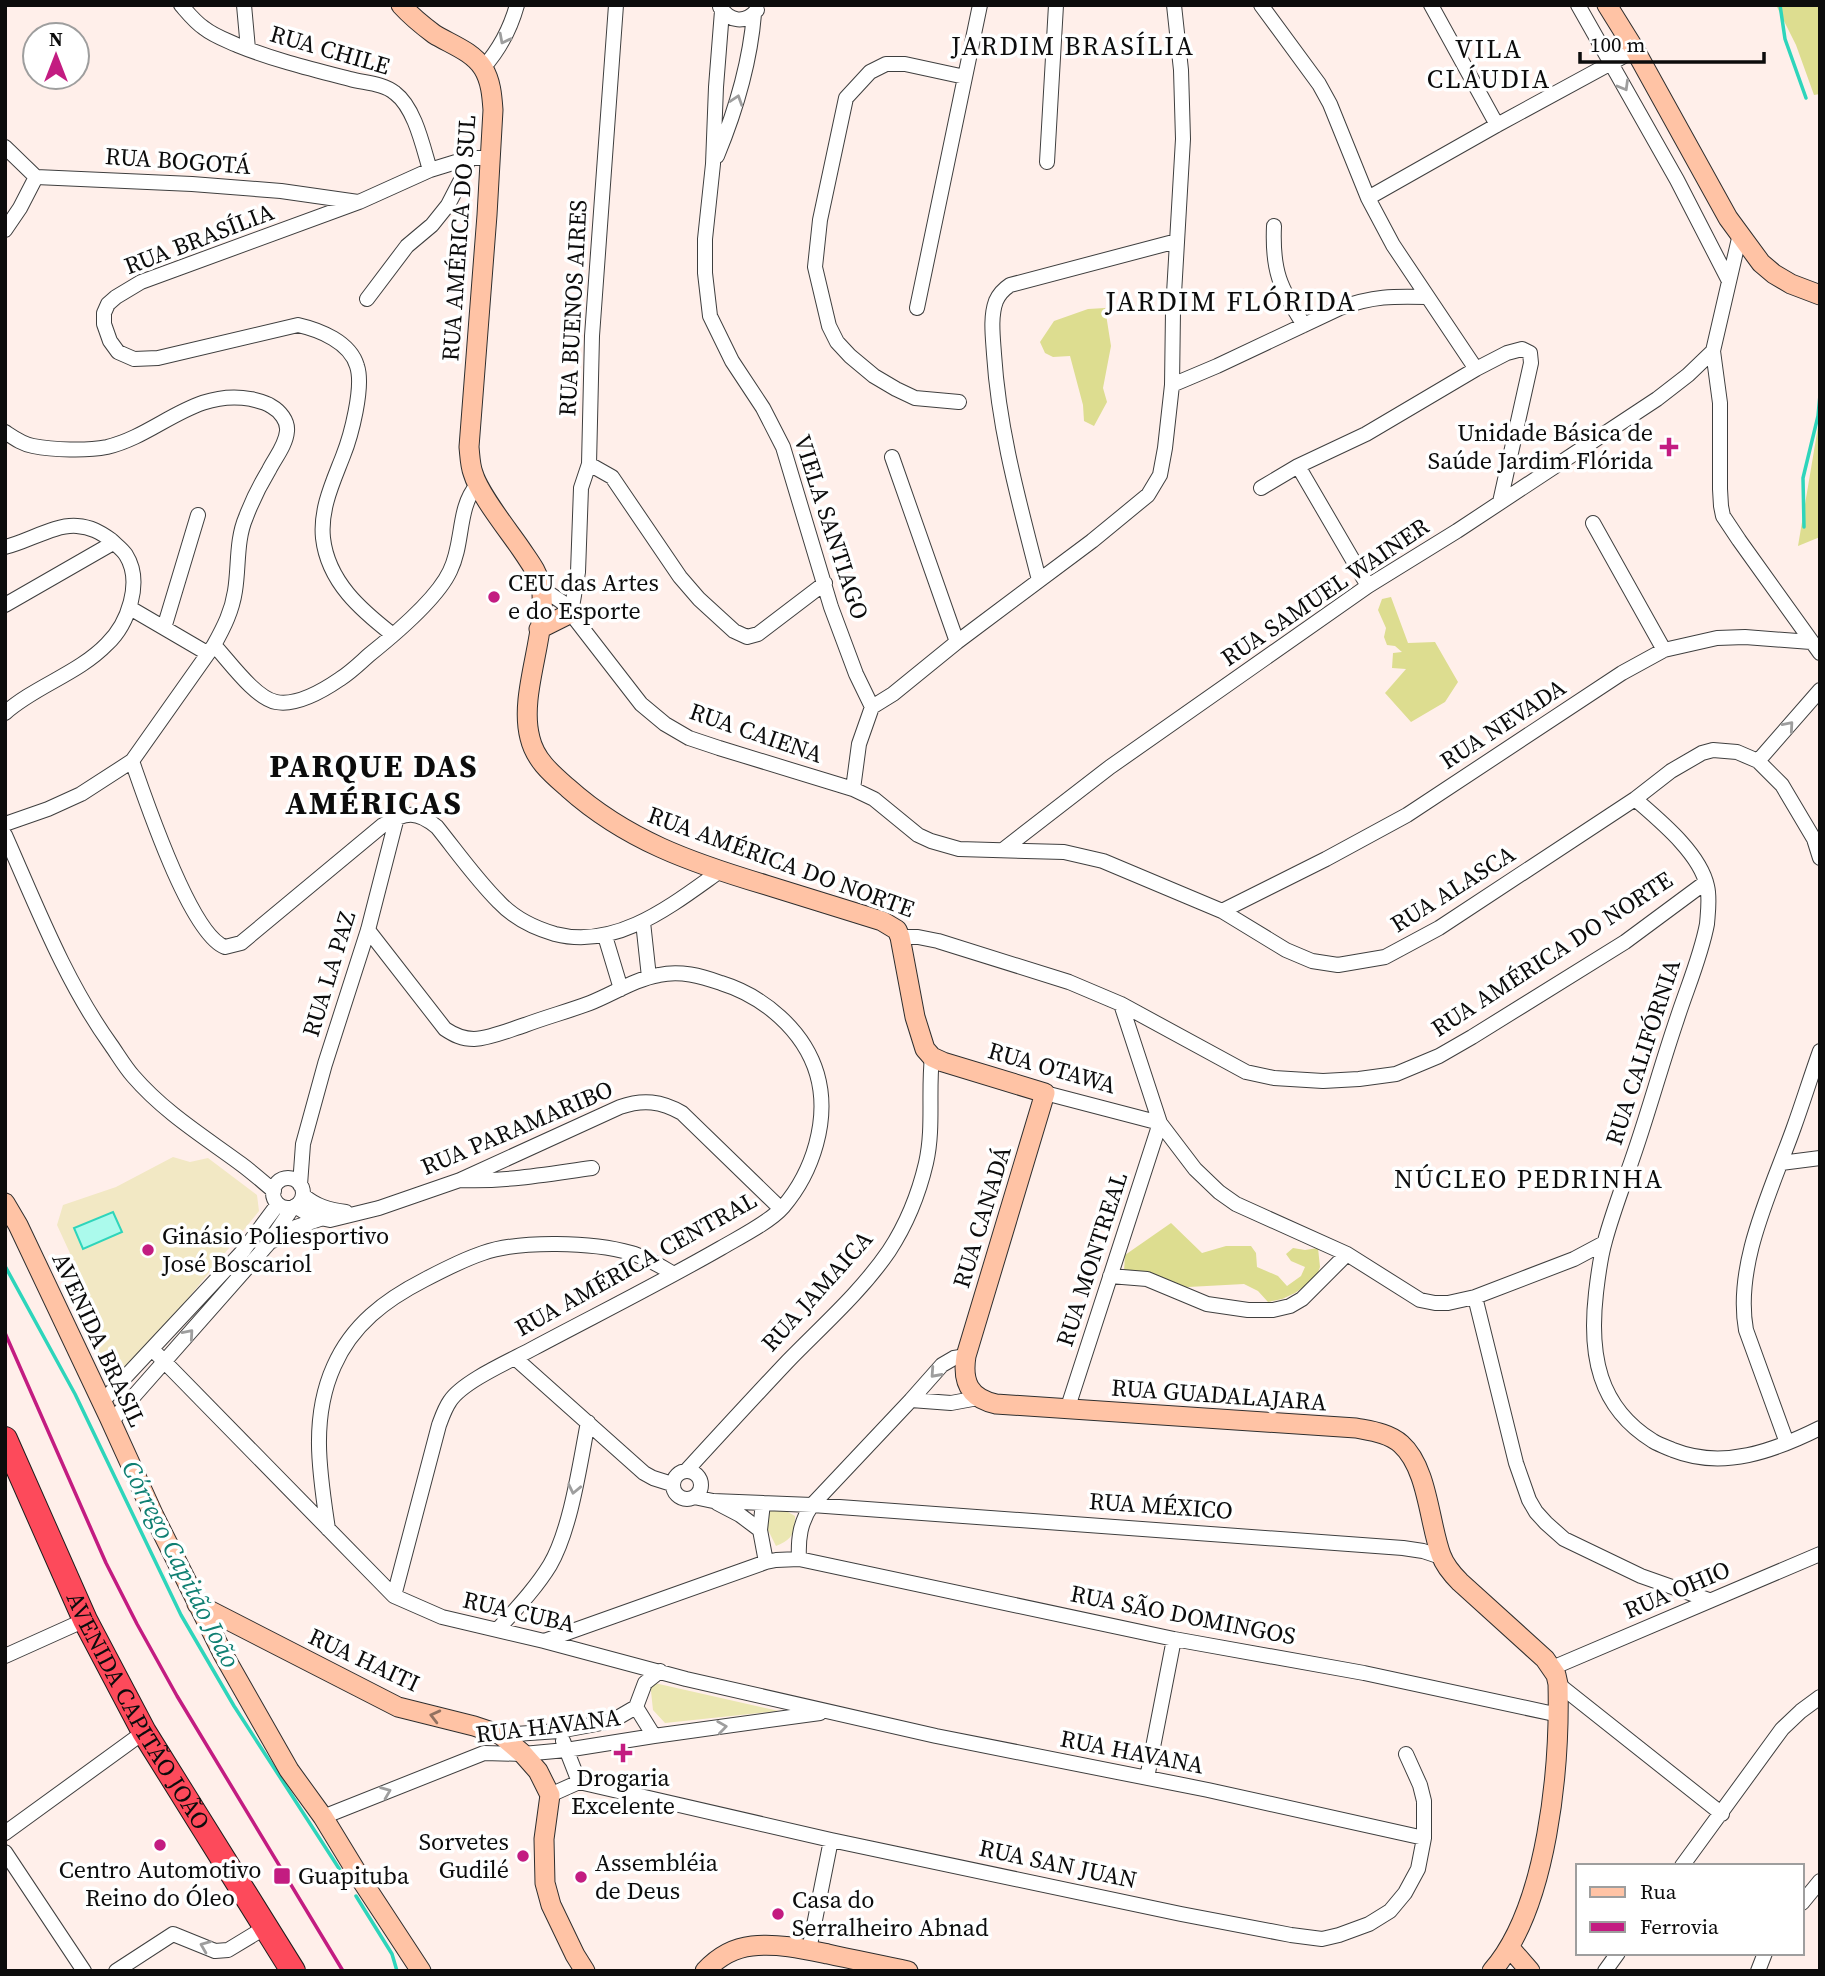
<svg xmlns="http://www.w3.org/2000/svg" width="1825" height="1976" viewBox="0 0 1825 1976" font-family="'Source Serif 4',serif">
	<rect width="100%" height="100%" fill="#ffefea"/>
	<!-- green -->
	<path fill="#ebe7b2" d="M767,1511H786L795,1516C795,1533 792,1540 776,1546L764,1522Z
		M650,1682L779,1711L665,1723L653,1710Z"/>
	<!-- forest -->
	<path fill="#dddd90" d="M1776,5H1820V94L1814,95L1796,45Z
		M1105,308L1111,346L1103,388L1107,402L1094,426L1084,421L1083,405L1070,356L1053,357L1045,353L1040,342L1054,321L1088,309Z
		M1820,415V537L1798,546Z
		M1391,597L1408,643L1435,642L1458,682L1445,702L1411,722L1385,693L1406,669L1392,668L1393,653L1402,652L1395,646L1387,645L1384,637L1386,628L1378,610L1382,599Z
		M1171,1223L1202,1253L1226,1246H1251L1256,1253L1257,1267L1278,1276L1287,1286L1301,1276L1305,1267L1291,1261L1286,1254L1293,1248L1305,1250L1318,1248L1320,1267L1316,1278L1295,1293L1282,1299L1268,1302L1258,1291L1244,1284L1188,1287L1169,1286L1124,1271L1125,1255Z"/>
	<!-- pitch -->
	<path fill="#f2e8c4" d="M173,1157L190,1162L208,1158L257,1195L259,1211L126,1375C112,1378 108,1373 100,1363L63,1286L80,1275L57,1225L63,1205L116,1187Z"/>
	<!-- water -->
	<path fill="#abfaec" stroke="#2ed5bb" stroke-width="2" d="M113,1212L122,1232L83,1249L74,1228Z"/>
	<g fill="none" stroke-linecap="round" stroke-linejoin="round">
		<!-- stream -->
		<path stroke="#2ed5bb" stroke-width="3.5" d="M1780,5L1785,39L1806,98
			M1804,527L1803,478L1818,416L1820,395
			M5,1266L75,1394L181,1615L234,1706L340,1870
			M356,1896L392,1954L397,1971"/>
		<defs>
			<path id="street" d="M181,5C188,13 195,22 204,28C214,36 226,40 237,45C274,60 311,69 350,79C364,83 383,83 395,93C415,108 423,147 430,170
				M244,5L248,49
				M1261,5L1319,84L1330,104L1368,198L1393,245L1476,369
				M1431,5L1497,125
				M1578,5L1677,180L1729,281
				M720,7C730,22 745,24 757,10
				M722,11L716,87L713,164L705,239V273L710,316L732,361L763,408L783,447L831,607L856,674L872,707
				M483,68C500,49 510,30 517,5
				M5,147L36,177L192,184L281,191L358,202
				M717,156C736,110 750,63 754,14
				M1047,162L1056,5
				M1368,198L1497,125L1635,50
				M1274,226C1272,271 1280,288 1304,325
				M5,230L20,208L36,177
				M367,299L407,246L432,225L448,205L463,176L469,158
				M917,308L980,5
				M1713,351L1720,403V489L1721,506L1723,516L1739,540L1820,653
				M1172,385L1217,366L1340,308C1373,296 1393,296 1427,297
				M959,402L915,398L896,389L874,376L850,356L837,342L829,326L815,267L820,220L846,98L870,72L886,64H905L965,77
				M5,432C14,438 22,444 33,446C53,450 87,451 107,447C158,435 194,388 251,399C258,401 265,402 271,406C280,411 288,421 287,431C286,445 275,458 269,470C260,485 252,501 246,517C236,540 239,567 235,591C232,611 224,627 214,645L132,761L81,794L48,809L5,824
				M892,457L957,642
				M589,464L612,477L680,577L699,599L734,631L747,637L758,634L825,583
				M1261,488L1298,466
				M1593,523L1664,650
				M5,547C27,542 55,524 77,526C91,527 100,532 111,540C116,545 122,549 126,555C143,582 128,624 107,644C78,674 35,686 5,713
				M1039,580C1020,505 999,432 994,354C993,338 990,317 996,301C999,294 1004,289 1010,285L1177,241
				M1368,586L1298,466L1366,434L1476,369L1507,353L1522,349L1530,353L1531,363L1500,502
				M541,588L562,602L641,704L665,724L689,738L719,748L853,789L874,799L918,835L931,841L959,849L1064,852L1103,861L1222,911L1286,950L1312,961L1338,965L1385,957L1439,928L1635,799L1671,771L1702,753L1713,750L1737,752L1758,761L1782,785L1814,839L1820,858
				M5,605L113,543
				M130,608L207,653
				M571,613L578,572L581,488L589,464L592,336L616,5
				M164,628L198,515
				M393,635C361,610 328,582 323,538C320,509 333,482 343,456C351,436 364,387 357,366C350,342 320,330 298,325L158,358L134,359L118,352L110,341L104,324V313L108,304L116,297L141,282L359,202L430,170L469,158H491
				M214,645C229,661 255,698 276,702C297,706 324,690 340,679C351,672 360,663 369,655C394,635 437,599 450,571C464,543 457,508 477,485
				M132,761C145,798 190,934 225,947L241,943L383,825C406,812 416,810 437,827C457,852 476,879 499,902C514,918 534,928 555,934C617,950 672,905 720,871
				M1758,761L1820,690
				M853,789L859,744L872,707L893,694L957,642L1092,541L1148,495L1160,475L1165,448L1172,385L1173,311L1183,139L1181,70L1174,5
				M1635,799C1659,820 1700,853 1707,886C1710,898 1708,911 1707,924C1701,956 1687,988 1677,1019C1662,1063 1650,1107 1635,1151C1625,1181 1613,1211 1605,1241C1600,1258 1598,1276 1596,1293C1589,1354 1598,1407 1653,1441C1660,1445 1666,1447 1673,1450C1723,1470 1774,1451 1820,1428
				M5,835C37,907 65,981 111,1045C118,1055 125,1067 133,1076C164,1112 203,1136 241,1164C252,1172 263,1182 274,1191
				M1004,849L1110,767L1368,586L1457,531L1657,399L1688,375L1713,351L1740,234
				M1222,911L1326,859L1407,815L1622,673L1664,650L1717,638L1745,637L1811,642
				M643,922L649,977
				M368,930L445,1029C454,1035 462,1039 474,1039C491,1038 509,1030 525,1025C546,1017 569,1011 590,1003C613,994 635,979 659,975C680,970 701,976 721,983C763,996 804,1030 817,1074C830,1119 813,1172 783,1207C770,1222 738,1238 721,1248C660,1283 596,1315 534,1348C512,1360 463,1381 450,1401C445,1408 442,1417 439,1425L394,1596
				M605,936L621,989
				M900,937H918L938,941L1069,982L1121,1004L1246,1072L1274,1078L1323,1081L1359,1079L1396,1074L1439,1056L1472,1037L1625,942L1706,882
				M1121,1004L1160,1123L1195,1169L1219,1192L1236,1204L1347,1254L1420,1300L1435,1303H1448L1475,1297L1574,1259L1604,1243
				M1045,1093L1160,1123L1067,1410
				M1781,1163L1820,1158
				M273 1193a15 15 0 1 1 30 0a15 15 0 1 1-30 0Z
				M461,1180C505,1182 548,1174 592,1168
				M300,1185L303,1144L325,1064L368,930L397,817
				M303,1195C316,1206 329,1210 346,1212
				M295,1206L311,1216L330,1220L379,1208L460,1180L620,1107C643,1099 661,1101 682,1113L781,1209
				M272,1241L296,1227L320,1219
				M1110,1276L1147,1279L1207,1304L1248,1310H1273L1290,1306L1302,1299L1347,1254
				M1475,1297L1516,1463L1529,1500L1536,1512L1546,1523L1564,1539L1641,1576L1709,1600
				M152,1349L394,1596L442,1617L544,1641L686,1679L936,1736L1208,1790L1424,1838
				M515,1358L644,1473L653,1478L672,1484
				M911,1400L951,1403L978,1398
				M102,1402L243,1251L278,1204
				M111,1422L268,1244L293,1207
				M1787,1443L1746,1330C1734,1264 1772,1189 1794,1127C1803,1102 1811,1076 1820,1051
				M687,1470C720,1434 754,1397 788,1361C822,1326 861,1292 889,1251C906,1225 919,1193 926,1163C934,1128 928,1092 932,1057
				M673 1485a14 14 0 1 1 28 0a14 14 0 1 1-28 0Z
				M694,1497L713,1501L812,1505L1403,1548L1423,1551L1441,1557
				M717,1503L740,1515L760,1530
				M763,1503L760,1530L766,1562
				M328,1529C320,1475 310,1419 334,1366C352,1325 385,1300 424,1280C443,1270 462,1260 483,1253C520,1240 593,1242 631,1253C646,1257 660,1266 674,1274
				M799,1559C798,1539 800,1522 812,1505L911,1400L942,1365L954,1358L966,1356
				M498,1629C516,1609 536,1588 550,1565C571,1529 580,1463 588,1422
				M544,1641L766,1562L776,1560L799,1559L1174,1639L1364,1673L1559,1715
				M5,1656L85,1620
				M1552,1668L1820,1554
				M1558,1684L1722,1814
				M636,1707L654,1736
				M501,1735L559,1731L612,1721L636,1707L645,1683L660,1671
				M563,1741L579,1782
				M1147,1778L1174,1639
				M550,1795L579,1782L831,1840L1181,1914L1291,1935L1322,1939L1339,1935L1369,1924L1390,1911L1405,1893L1418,1869L1424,1838V1801L1420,1785L1406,1754
				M323,1817L484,1753L523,1754L566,1750L654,1736L820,1713
				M5,1833L144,1732
				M5,1852L84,1971
				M1682,1866L1782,1729L1801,1711L1820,1697
				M1802,1903L1820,1881
				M809,1950L831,1840
				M116,1971L173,1934L215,1951L228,1950L266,1927
				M1605,1971L1618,1953
				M1758,1971L1765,1953"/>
			<path id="secondary" d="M401,5C411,16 422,25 434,34C450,44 472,51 483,68C491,81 492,96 493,110L487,215L469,447C470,456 470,465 473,473C479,494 508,530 521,549C529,561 538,572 541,586C549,633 518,693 530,738C535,760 552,774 568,788C626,840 692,863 766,885C804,897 843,909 882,921L897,930L900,937L915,1017L925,1049L932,1057L943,1062L1045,1093L966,1356C962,1382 969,1398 996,1404L1356,1428C1371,1431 1389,1433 1401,1444C1428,1468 1429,1523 1441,1555C1445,1566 1452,1574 1460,1582L1545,1659L1556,1675L1558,1684C1560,1767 1548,1907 1492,1971
				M1607,5L1635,50L1728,218L1761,263L1774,274L1791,284L1820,295
				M539,629L571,613
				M5,1203L18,1225L109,1417L154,1516L223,1654L289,1770L323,1817L362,1881L421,1971
				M197,1604L398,1707L474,1726L501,1735L523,1754L538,1771L550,1795L544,1839L545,1883L551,1905L575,1955L585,1971
				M1510,1948L1530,1971
				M705,1971C718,1957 733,1948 752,1946C777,1943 804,1949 828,1954C855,1960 881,1965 908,1971"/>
			<g id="highway">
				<path id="s1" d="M5,1439L85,1620L144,1732L293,1971"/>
			</g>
		</defs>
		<!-- street casing -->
		<use href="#street" stroke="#3f3f3f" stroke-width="16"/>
		<!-- secondary casing -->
		<use href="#secondary" stroke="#2e2e2e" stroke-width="21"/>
		<!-- highway casing -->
		<use href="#highway" stroke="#1d1d1d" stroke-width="26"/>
		<!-- street -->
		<use href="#street" stroke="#fff" stroke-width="14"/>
		<!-- secondary -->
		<use href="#secondary" stroke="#ffc3a5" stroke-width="19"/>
		<!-- highway -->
		<use href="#highway" stroke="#fd4a5b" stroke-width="24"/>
		<!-- rail -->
		<path stroke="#c31c81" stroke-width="3.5" d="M5,1333L106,1563L137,1624L177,1696L343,1971"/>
	</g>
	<!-- one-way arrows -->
	<defs><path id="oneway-chevron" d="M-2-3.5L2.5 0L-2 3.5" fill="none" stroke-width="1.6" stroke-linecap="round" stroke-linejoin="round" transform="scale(1.75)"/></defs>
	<g stroke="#9e9e9e">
		<use href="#oneway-chevron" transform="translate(504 39) rotate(117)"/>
		<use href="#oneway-chevron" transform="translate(1624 86) rotate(60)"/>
		<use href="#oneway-chevron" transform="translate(737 100) rotate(-72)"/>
		<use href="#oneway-chevron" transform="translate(1789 726) rotate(-49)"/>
		<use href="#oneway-chevron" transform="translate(189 1334) rotate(-49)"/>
		<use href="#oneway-chevron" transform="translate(935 1373) rotate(132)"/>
		<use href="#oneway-chevron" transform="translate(574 1489) rotate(102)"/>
		<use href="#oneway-chevron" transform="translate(722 1727) rotate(-8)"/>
		<use href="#oneway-chevron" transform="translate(386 1792) rotate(-22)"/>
		<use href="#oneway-chevron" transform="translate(205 1946) rotate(-158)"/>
	</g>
	<use stroke="#927160" href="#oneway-chevron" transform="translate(435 1716) rotate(-166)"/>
	<!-- markers -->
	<g fill="#c31c81" stroke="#fff" stroke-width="2.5">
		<path d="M1665.5 436.5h7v7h7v7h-7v7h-7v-7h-7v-7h7z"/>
		<circle cx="494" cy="597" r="7"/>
		<circle cx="148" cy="1250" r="7"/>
		<path d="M619.5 1742.5h7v7h7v7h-7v7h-7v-7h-7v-7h7z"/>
		<circle cx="160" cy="1845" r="7"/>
		<circle cx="523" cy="1856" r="7"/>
		<rect x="273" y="1867" width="18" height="18" rx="3.5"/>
		<circle cx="581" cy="1877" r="7"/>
		<circle cx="778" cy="1914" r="7"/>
	</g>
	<g text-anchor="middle" stroke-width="7" stroke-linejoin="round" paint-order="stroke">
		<!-- street labels -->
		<g font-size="24" fill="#0c0c0c" stroke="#fff">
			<text transform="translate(330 50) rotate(16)" y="8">RUA CHILE</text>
			<text transform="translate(178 161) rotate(4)" y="8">RUA BOGOTÁ</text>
			<text transform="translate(459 238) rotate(-86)" y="8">RUA AMÉRICA DO SUL</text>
			<text transform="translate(199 239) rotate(-21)" y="8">RUA BRASÍLIA</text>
			<text transform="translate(573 308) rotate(-87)" y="8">RUA BUENOS AIRES</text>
			<text transform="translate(831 527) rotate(72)" y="8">VIELA SANTIAGO</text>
			<text transform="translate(1325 592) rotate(-34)" y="8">RUA SAMUEL WAINER</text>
			<text transform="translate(1503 724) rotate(-33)" y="8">RUA NEVADA</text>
			<text transform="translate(756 733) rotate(19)" y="8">RUA CAIENA</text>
			<text transform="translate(781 862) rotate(20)" y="8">RUA AMÉRICA DO NORTE</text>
			<text transform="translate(1453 889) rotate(-32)" y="8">RUA ALASCA</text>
			<text transform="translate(1552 954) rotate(-33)" y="8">RUA AMÉRICA DO NORTE</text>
			<text transform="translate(329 974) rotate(-73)" y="8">RUA LA PAZ</text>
			<text transform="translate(1643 1052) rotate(-72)" y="8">RUA CALIFÓRNIA</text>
			<text transform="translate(1052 1068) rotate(16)" y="8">RUA OTAWA</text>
			<text transform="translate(517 1128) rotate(-23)" y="8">RUA PARAMARIBO</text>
			<text transform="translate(982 1217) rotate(-73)" y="8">RUA CANADÁ</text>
			<text transform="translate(1092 1259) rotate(-72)" y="8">RUA MONTREAL</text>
			<text transform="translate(636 1264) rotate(-29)" y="8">RUA AMÉRICA CENTRAL</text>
			<text transform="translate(817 1291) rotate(-48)" y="8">RUA JAMAICA</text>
			<text transform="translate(99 1340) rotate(65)" y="8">AVENIDA BRASIL</text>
			<text transform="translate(1219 1395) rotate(4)" y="8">RUA GUADALAJARA</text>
			<text transform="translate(1161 1506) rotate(4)" y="8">RUA MÉXICO</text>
			<text transform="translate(1677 1590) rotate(-23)" y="8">RUA OHIO</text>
			<text transform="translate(519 1612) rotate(13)" y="8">RUA CUBA</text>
			<text transform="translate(1183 1615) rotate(11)" y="8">RUA SÃO DOMINGOS</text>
			<text transform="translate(364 1660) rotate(25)" y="8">RUA HAITI</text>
			<text dy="8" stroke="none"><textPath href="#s1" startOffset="303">AVENIDA CAPITÃO JOÃO</textPath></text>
			<text transform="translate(548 1726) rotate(-7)" y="8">RUA HAVANA</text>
			<text transform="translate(1132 1752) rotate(11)" y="8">RUA HAVANA</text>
			<text transform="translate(1058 1864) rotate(12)" y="8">RUA SAN JUAN</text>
		</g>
		<!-- poi labels -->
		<g font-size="24" fill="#0c0c0c" stroke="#fff" text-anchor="start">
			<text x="1653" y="441" text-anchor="end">Unidade Básica de<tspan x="1653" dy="28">Saúde Jardim Flórida</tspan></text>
			<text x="508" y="591">CEU das Artes<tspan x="508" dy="28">e do Esporte</tspan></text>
			<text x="162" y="1244">Ginásio Poliesportivo<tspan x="162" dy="28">José Boscariol</tspan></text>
			<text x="623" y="1786" text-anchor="middle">Drogaria<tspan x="623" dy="28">Excelente</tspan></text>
			<text x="509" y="1850" text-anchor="end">Sorvetes<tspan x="509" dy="28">Gudilé</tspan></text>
			<text x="595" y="1871">Assembléia<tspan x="595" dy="28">de Deus</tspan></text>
			<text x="160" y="1878" text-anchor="middle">Centro Automotivo<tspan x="160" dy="28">Reino do Óleo</tspan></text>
			<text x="298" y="1884">Guapituba</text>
			<text x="792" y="1908">Casa do<tspan x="792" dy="28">Serralheiro Abnad</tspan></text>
		</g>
		<!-- neighbourhood labels -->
		<g font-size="26" letter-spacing="2" fill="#0c0c0c" stroke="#fff">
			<text x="1073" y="55">JARDIM BRASÍLIA</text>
			<text x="1489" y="58">VILA<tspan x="1489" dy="30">CLÁUDIA</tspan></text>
			<text x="1529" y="1188">NÚCLEO PEDRINHA</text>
		</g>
		<!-- water labels -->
		<g font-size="26" font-style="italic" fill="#0f7f72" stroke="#fff">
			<text transform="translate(181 1564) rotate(63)" y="9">Córrego Capitão João</text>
		</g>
		<!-- quarter labels -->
		<g font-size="28" letter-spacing="2" fill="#0c0c0c" stroke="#fff">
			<text x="1231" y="311">JARDIM FLÓRIDA</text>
		</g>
		<!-- district labels -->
		<g font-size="32" font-weight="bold" letter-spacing="2" fill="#0c0c0c" stroke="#fff">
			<text x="374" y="777">PARQUE DAS<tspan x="374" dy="37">AMÉRICAS</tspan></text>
		</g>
	</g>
	<!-- border -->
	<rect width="1825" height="1976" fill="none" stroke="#0c0c0c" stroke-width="14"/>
	<!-- legend -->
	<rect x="1576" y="1864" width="228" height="91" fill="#ffffff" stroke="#9e9e9e" stroke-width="2"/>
	<rect x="1590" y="1887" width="35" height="10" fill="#ffc3a5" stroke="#9e9e9e" stroke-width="2"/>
	<text x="1640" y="1899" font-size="21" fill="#0c0c0c">Rua</text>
	<rect x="1590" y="1922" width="35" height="10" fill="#c31c81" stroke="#9e9e9e" stroke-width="2"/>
	<text x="1640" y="1934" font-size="21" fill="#0c0c0c">Ferrovia</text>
	<!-- north arrow -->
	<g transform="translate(56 56)"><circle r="33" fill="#ffffff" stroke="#9e9e9e" stroke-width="2"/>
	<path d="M0-5L12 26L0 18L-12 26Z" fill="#c31c81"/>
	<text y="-10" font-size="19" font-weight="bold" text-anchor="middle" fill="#0c0c0c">N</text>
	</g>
	<!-- scale -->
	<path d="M1580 52v10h184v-10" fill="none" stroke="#0c0c0c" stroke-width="3.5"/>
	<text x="1590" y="52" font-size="21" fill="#0c0c0c" stroke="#ffffff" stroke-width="5" paint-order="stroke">100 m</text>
</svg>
